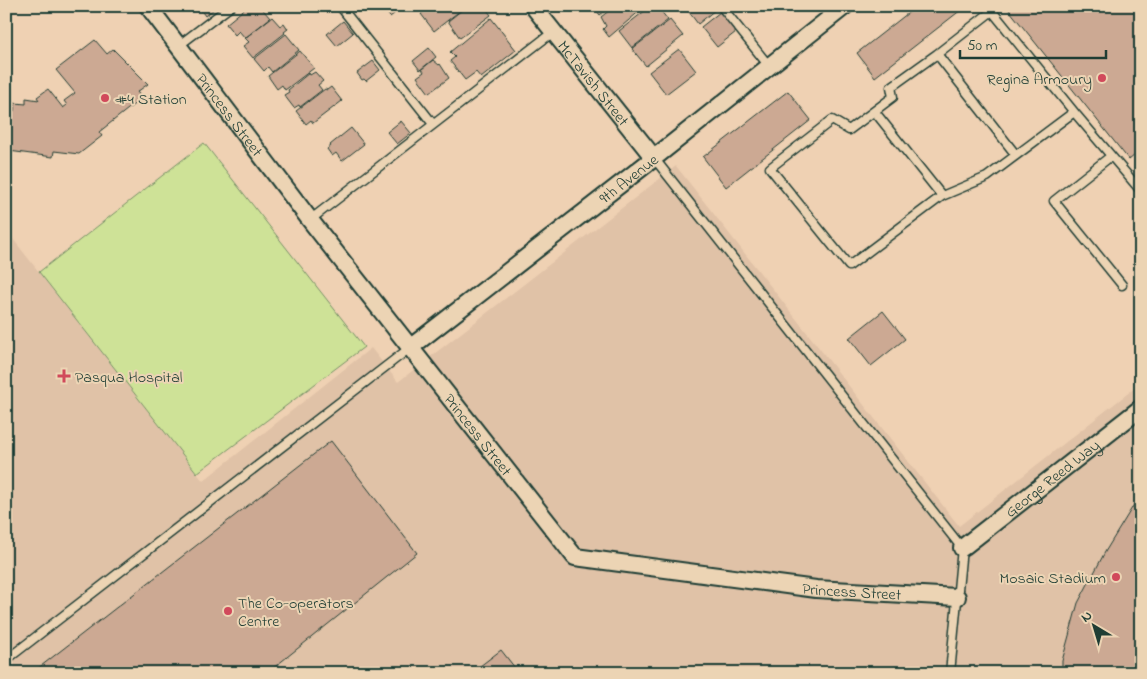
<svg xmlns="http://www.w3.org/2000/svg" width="1147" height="679" viewBox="0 0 1147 679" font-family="'Indie Flower',sans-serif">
	<rect width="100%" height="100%" fill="#efd1b3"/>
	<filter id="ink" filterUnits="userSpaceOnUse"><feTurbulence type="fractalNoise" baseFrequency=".02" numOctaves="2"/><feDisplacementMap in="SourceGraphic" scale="10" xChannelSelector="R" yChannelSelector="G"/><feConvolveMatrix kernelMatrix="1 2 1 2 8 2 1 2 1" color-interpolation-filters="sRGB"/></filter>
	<g filter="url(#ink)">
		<!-- built -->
		<path fill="#e0c2a7" d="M676,166L959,526L1141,383V673H6V230L203,481L371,348L398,382Z"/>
		<!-- green -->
		<path fill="#cee297" stroke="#769066" d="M204,143L364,347L197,473L39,272Z"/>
		<!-- building -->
		<path fill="#cca993" stroke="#1f3d34" d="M198,6H218L205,16Z
			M248,6H260L270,18L245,38L239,31L235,35L226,24Z
			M382,6H404L390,17Z
			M430,6H466L434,31L421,14Z
			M467,6H484L491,15L460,38L448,21Z
			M593,6H611L600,15Z
			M615,6H640L642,9L609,37L603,29L606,26L601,17Z
			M651,6H657L668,20L632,48L619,31Z
			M688,6H714L716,9L698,24L686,8Z
			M917,6H966L875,77L857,53Z
			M1006,6H1141V150L1129,160Z
			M720,12L736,32L717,47L701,27Z
			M272,17L280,26L284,23L288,29L284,32L285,33L253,58L243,46L249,42L245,38Z
			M491,18L516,50L481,78L476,72L465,80L450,61L455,57L450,52Z
			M670,20L683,36L646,66L632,49Z
			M343,21L353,33L337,46L327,34Z
			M286,34L299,50L272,72L268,67L264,71L254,59Z
			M95,40L107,54L113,49L148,84L137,92L142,98L99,132L102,136L79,154L54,151L53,157L9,151L10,142H7L10,110L14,111L15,103L26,104V98L39,100L37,97L48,89L63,108L67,105L64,101L75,93L56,70Z
			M429,48L436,57L420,70L413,61Z
			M679,49L696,71L666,94L649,72Z
			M300,51L314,68L285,90L282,85L277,89L268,76Z
			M433,60L439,65L440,64L449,78L429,93L417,77L424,72L422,69Z
			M373,61L380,70L366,81L364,79L362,80L357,73Z
			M315,72L323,81L318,85L322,90L300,107L299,105L294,108L284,95L289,92L288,90L309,73L310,75Z
			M331,87L342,101L313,123L311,120L306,124L296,111L325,89L327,90Z
			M788,91L811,120L726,187L703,157Z
			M401,121L411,133L397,144L387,132Z
			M351,128L364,144L342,161L336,153L332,156L327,149L331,146L330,145Z
			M883,311L905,339L871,366L849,338Z
			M331,441L417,553L272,669L275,673H32Z
			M1141,498V673H1062V661L1078,603L1105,552L1135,503Z
			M501,650L519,673H471Z"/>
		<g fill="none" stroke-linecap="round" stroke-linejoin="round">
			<defs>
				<path id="service" d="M340,6L433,124
					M721,6L769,66
					M992,11L937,54L1016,155
					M178,46L231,6
					M937,54L891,87L893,97L849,130L832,120L770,168L849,266L942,196L987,177L1074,112L988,6
					M875,112L942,196
					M1074,112L1141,191
					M1111,156L1054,201L1122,285
					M654,158L962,548L950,673
					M310,220L553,32
					M6,660L411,347"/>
				<g id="minor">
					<path id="s1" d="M148,6L310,220L575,557L816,589L957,597"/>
					<path id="s2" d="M533,6L654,158"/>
					<path id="s3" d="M411,347L654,158L845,6"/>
					<path id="s4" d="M962,548L1141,408"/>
				</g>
			</defs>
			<!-- service casing -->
			<use href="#service" stroke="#1f3d34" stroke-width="11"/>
			<!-- minor casing -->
			<use href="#minor" stroke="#1f3d34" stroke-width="20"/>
			<!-- service -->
			<use href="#service" stroke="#ecd4b4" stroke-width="8"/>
			<!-- minor -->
			<use href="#minor" stroke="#ecd4b4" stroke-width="16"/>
		</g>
	</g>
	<!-- markers -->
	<g fill="#d1495b" stroke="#ecd4b4" stroke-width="2">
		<circle cx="1102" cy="78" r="5"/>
		<circle cx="105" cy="98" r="5"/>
		<path d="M61.5 368.5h5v5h5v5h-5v5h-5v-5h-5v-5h5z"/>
		<circle cx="1116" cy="577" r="5"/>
		<circle cx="228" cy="611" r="5"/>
	</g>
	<g text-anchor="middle" stroke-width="4" stroke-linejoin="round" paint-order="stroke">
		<!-- poi labels -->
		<g font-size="16" fill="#1f3d34" stroke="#ecd4b4" text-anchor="start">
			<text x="1092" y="84" text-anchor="end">Regina Armoury</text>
			<text x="115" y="104">#4 Station</text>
			<text x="75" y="382">Pasqua Hospital</text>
			<text x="1106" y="583" text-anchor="end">Mosaic Stadium</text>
			<text x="238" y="608">The Co-operators<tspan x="238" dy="18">Centre</tspan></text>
		</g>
		<!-- street labels -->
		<g font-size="16" fill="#1f3d34" stroke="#ecd4b4">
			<text dy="6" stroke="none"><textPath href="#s2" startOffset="98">McTavish Street</textPath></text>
			<text dy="6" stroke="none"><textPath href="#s1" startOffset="136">Princess Street</textPath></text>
			<text dy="6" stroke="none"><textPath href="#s3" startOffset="275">9th Avenue</textPath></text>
			<text dy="6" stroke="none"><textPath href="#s1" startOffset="541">Princess Street</textPath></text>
			<text dy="6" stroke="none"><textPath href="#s4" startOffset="114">George Reed Way</textPath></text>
			<text dy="6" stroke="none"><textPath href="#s1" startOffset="976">Princess Street</textPath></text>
		</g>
	</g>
	<!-- margin -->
	<rect width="1147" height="679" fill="none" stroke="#ecd4b4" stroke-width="25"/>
	<rect x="12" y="12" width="1122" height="654" fill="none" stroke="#1f3d34" stroke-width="2" filter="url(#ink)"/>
	<!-- north arrow -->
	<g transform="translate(1094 626) rotate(322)" stroke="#ecd4b4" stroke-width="4" paint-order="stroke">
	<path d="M0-4L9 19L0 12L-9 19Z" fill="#1f3d34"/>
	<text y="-8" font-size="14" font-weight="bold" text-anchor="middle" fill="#1f3d34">N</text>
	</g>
	<!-- scale -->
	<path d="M960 50v8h146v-8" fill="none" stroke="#1f3d34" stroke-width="2.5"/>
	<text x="967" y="50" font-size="15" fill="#1f3d34" stroke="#ecd4b4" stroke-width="4" paint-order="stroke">50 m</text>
</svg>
